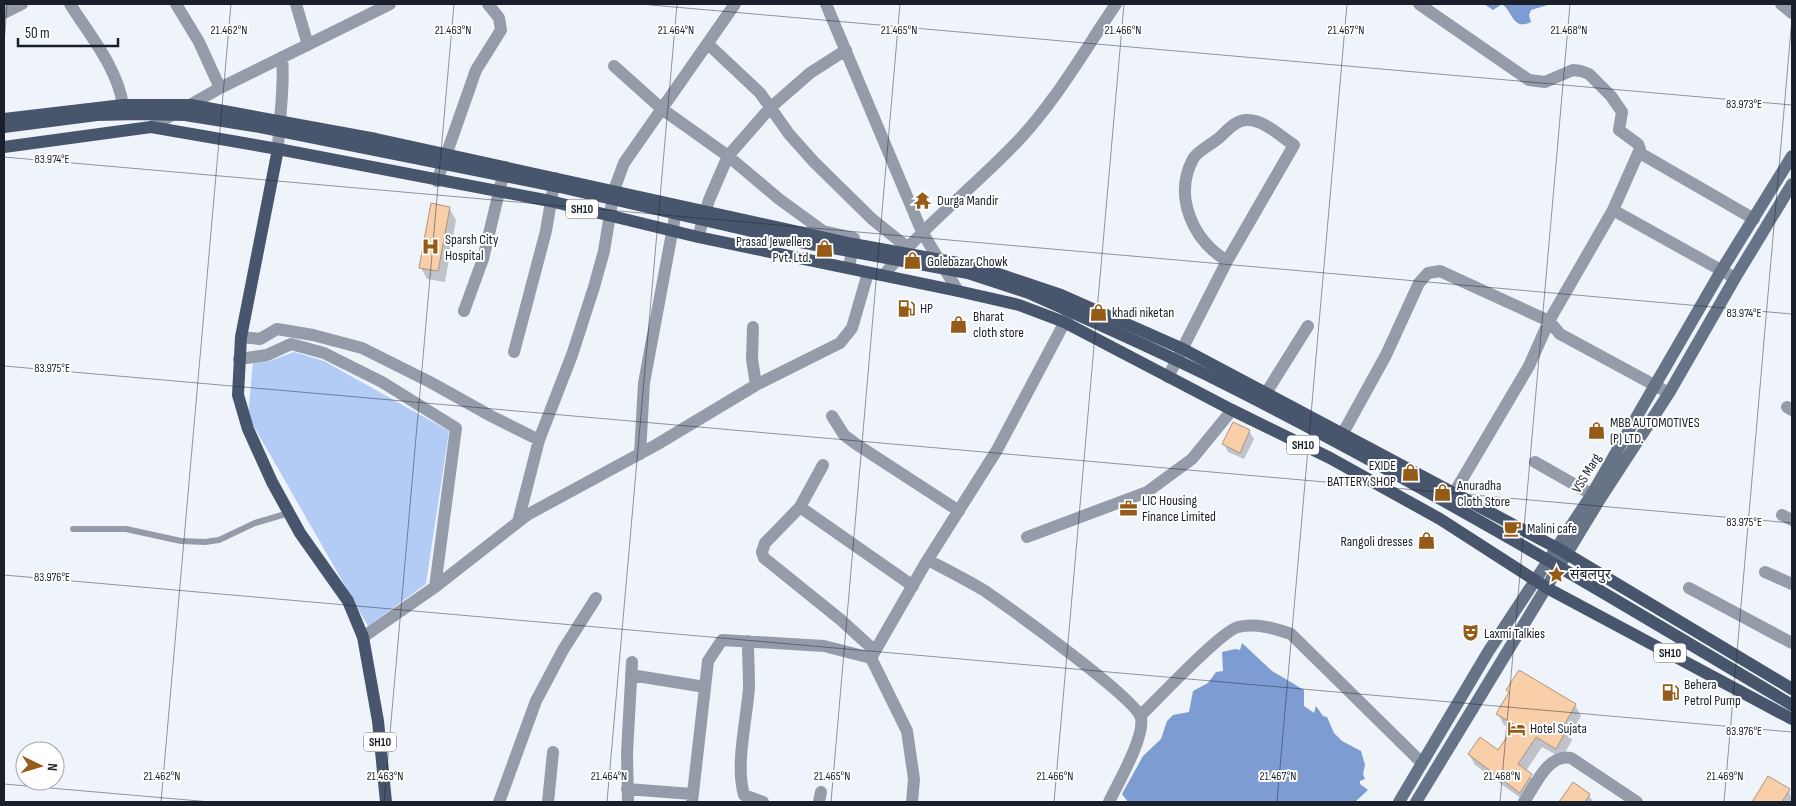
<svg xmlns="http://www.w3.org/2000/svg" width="1796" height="806" viewBox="0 0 1796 806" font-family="'Sofia Sans Condensed','Noto Sans Devanagari',sans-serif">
	<rect width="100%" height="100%" fill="#eff3fa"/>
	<!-- green -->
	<path fill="#b2ccf6" d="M294,352L324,361L449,431L426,584L368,626L248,416L253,362L270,361Z"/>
	<!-- water -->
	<path fill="#7d9dd2" d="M1484,4H1551L1531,10L1529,15L1531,22C1513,31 1513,12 1502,4L1493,10Z
		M1242,643L1272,671L1304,690V706L1314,713L1316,706L1323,716L1327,717L1334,733L1342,741L1361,751L1365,765L1363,774L1365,779L1360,781V784L1368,790L1355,802H1128L1122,794L1143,756L1161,739L1167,721L1173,715L1189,712L1193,691L1208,683L1216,672L1223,671L1222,652L1235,649L1240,650Z"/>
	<!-- shadow -->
	<path fill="#0003" d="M449,208L456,220L445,282L427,279L421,268Z
		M1249,431L1254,439L1244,459L1228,452L1224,444Z
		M1520,671L1575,705L1581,716L1570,736L1572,740L1562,758L1542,747L1526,771L1537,785L1526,802L1475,765L1469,754L1498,751L1513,730L1504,725L1498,714Z
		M1768,778L1789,790L1792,802H1753Z
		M1573,784L1589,795L1593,802H1561Z"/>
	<!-- building -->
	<path fill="#f9cfa9" stroke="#b0937a" d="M431,203L450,207L438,271L419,268Z
		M1233,422L1250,430L1240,453L1222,444Z
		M1519,670L1576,704L1563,727L1567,729L1556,749L1536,737L1518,764L1532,774L1520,793L1468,754L1480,737L1498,750L1515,725L1496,714L1509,692L1506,690Z
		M1768,776L1790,789L1782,802H1752Z
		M1573,782L1590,794L1585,802H1559Z"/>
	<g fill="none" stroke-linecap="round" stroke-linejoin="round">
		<!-- service -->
		<path stroke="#949caa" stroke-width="6" d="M73,529H126L181,541L205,542L219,540L255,523L289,513"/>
		<!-- minor -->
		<path stroke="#949caa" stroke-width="12" d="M70,4C90,36 117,67 123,105
			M176,4L199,42L220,88
			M296,4L308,45
			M826,4L922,232L958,291
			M1419,4L1529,80L1545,82L1573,70L1581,71L1589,74L1611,96L1622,112L1619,130L1638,144L1640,149L1613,210L1549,321L1529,366L1454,493
			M1781,4L1792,13
			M4,13L22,4
			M708,44L760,93L789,134L814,162L872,219L907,247
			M614,66L662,109L728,156L779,199L823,231L854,238L849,268
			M151,127L220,88L390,4
			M278,149C279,118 285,88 282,57
			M1645,156L1754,219
			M437,181L476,70L501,30L499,18L488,4
			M1613,210L1735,278
			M698,237L709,200L728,156L770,108L810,73L846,50
			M884,275C923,226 973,188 1016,143C1056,101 1084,51 1116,4
			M464,311L483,259L505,167
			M753,327L752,359L756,385
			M241,337L260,339L277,329L313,335L362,348L430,382L491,416L539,440L572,355L594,287L604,251L614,190L624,163L735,4
			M514,352L546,231L555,178
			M239,359L267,355L291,344L324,353L382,382L456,428L435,587
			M1168,377L1227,261L1294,145C1280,136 1264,120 1248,120C1236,119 1227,131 1219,138C1212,144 1197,151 1193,159C1173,197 1193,240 1227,261
			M1266,393L1308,326
			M1787,407L1792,410
			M832,416L844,435L856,444L959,511
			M1343,433L1386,355L1419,283L1428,273L1440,271L1549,321L1560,334L1669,393
			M640,454L644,383L677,206
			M1535,462L1600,499
			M823,465L800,507L765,543L762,552L764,558L841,620L875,651
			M800,507L913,586
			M1782,515L1792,520
			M518,522L539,440
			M1027,537L1147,492L1192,459L1232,410
			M928,560C947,570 967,580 985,591C1008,607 1136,698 1141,718C1145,737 1118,783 1109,802
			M1765,572L1792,584
			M1689,588L1792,643
			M363,637L435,587L527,515L656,445L756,385L840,343L852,328L868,273
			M748,641C748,656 749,672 749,687C747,719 735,764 744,795L763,802
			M871,658L925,564L997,450L1069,314
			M631,675L705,687
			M1140,716C1157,700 1221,631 1238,627C1256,623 1274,628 1291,634L1422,763
			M627,789L692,794
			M499,802L536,701L563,650L596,598
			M548,802L553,752
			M628,802L627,753L632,662
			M692,802L708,661L722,640L824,646L871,658L907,731L914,779L912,802
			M819,802L821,792
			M1524,802C1535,786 1548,753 1571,758L1637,802"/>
		<!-- secondary -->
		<path stroke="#677386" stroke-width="12" d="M1399,802L1488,652L1592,494L1721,271L1792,156
			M1416,802L1600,499L1669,393L1735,278L1792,184"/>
		<!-- primary -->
		<path stroke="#47566d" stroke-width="12" d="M4,119L123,105H191L376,139L853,244L975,266L1061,295L1183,349L1557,548L1792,689
			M4,147L151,127L278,149L550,201L698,237L958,291L1019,305L1064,322L1232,410L1330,458L1440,519L1547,588L1792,719
			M278,149L241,337L238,395L248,429L272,482L300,533L348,601L363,637L378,721L386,802"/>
		<!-- primary-bridge -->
		<path stroke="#47566d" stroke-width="12" d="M4,127L97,115L139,114L185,115L254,126L560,187L800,242L968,273L1029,293C1089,320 1149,346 1207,375C1408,475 1600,590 1792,705"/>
	</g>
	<!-- ticks -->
	<path fill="none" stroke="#19202c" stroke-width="1" stroke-opacity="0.45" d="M640,4L1792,105M4,45L7,4M4,157L1792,314M4,366L1792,523M4,575L1792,732M4,784L211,802M161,802L231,4M384,802L454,4M607,802L677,4M831,802L900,4M1054,802L1124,4M1277,802L1347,4M1500,802L1570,4M1724,802L1792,18"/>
	<!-- icons -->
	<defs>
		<symbol id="temple-bare" viewBox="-9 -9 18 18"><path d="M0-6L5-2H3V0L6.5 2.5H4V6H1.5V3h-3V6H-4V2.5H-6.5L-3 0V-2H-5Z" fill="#965b19" stroke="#fff" stroke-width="2.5" paint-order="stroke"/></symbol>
		<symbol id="hospital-bare" viewBox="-9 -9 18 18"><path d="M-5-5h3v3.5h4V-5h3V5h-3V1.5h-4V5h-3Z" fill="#965b19" stroke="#fff" stroke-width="2.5" paint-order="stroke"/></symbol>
		<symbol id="shop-bare" viewBox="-9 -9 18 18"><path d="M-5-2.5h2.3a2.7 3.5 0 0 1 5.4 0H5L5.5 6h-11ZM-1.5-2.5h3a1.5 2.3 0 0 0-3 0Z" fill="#965b19" stroke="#fff" stroke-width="2.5" paint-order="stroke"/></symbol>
		<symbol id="fuel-bare" viewBox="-9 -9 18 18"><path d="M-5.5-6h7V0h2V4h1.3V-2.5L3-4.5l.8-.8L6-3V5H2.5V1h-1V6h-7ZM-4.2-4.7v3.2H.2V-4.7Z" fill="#965b19" stroke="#fff" stroke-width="2.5" paint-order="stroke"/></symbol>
		<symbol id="office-bare" viewBox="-9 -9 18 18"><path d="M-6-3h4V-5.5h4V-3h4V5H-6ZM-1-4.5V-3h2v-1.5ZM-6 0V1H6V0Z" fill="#965b19" stroke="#fff" stroke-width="2.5" paint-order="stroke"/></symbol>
		<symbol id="cafe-bare" viewBox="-9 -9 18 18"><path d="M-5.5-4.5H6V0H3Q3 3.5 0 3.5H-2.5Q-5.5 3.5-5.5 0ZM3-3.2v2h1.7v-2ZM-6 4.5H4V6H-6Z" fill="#965b19" stroke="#fff" stroke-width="2.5" paint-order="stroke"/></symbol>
		<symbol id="sight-bare" viewBox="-9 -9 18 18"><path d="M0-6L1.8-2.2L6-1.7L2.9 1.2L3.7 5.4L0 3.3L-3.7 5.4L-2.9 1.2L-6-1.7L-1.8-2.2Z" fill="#965b19" stroke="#fff" stroke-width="2.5" paint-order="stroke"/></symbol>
		<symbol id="theatre-bare" viewBox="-9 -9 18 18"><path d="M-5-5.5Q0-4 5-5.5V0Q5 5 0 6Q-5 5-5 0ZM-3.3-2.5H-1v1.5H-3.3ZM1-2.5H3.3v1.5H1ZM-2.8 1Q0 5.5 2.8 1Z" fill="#965b19" stroke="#fff" stroke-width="2.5" paint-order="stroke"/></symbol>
		<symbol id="hotel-bare" viewBox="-9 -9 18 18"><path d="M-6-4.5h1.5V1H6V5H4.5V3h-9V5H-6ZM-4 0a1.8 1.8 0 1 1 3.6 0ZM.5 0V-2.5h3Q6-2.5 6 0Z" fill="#965b19" stroke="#fff" stroke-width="2.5" paint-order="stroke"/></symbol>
	</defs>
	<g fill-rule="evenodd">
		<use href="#temple-bare" x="910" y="188" width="25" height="25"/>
		<use href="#hospital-bare" x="418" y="234" width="25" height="25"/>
		<use href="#shop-bare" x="812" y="236" width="25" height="25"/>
		<use href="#shop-bare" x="900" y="248" width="25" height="25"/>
		<use href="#fuel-bare" x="894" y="296" width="25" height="25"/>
		<use href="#shop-bare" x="1086" y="300" width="25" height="25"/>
		<use href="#shop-bare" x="946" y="312" width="25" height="25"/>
		<use href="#shop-bare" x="1584" y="418" width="25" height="25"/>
		<use href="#shop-bare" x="1398" y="460" width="25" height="25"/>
		<use href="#shop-bare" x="1430" y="480" width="25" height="25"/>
		<use href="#office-bare" x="1116" y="496" width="25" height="25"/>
		<use href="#cafe-bare" x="1500" y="516" width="25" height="25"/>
		<use href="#shop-bare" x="1414" y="528" width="25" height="25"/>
		<use href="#sight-bare" x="1544" y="562" width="25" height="25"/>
		<use href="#theatre-bare" x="1458" y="620" width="25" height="25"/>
		<use href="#fuel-bare" x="1658" y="680" width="25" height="25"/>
		<use href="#hotel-bare" x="1504" y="716" width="25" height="25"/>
	</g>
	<g text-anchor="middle" stroke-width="4" stroke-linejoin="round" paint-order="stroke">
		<!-- shield labels -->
		<g fill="#fff" stroke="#5e636b" stroke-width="1">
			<rect x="566" y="199.5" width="32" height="19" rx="4"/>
			<rect x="1287" y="435.5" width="32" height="19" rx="4"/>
			<rect x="1654" y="643.5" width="32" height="19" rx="4"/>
			<rect x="364" y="732.5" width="32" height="19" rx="4"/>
		</g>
		<g font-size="12" font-weight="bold" fill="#19202c">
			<text x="582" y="213">SH10</text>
			<text x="1303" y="449">SH10</text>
			<text x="1670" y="657">SH10</text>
			<text x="380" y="746">SH10</text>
		</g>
		<!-- poi labels -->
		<g font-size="14" fill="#19202c" stroke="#fff" text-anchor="start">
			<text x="937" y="205">Durga Mandir</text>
			<text x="445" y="244">Sparsh City<tspan x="445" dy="16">Hospital</tspan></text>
			<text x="811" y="246" text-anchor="end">Prasad Jewellers<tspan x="811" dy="16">Pvt. Ltd.</tspan></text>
			<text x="927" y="266">Golebazar Chowk</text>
			<text x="920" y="313">HP</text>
			<text x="1112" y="317">khadi niketan</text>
			<text x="973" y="321">Bharat<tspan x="973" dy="16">cloth store</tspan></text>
			<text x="1610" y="427">MBB AUTOMOTIVES<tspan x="1610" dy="16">(P) LTD.</tspan></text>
			<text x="1396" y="470" text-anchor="end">EXIDE<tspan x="1396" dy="16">BATTERY SHOP</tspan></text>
			<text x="1457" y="490">Anuradha<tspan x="1457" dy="16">Cloth Store</tspan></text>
			<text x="1142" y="505">LIC Housing<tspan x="1142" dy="16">Finance Limited</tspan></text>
			<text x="1527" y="533">Malini cafe</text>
			<text x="1413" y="546" text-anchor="end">Rangoli dresses</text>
			<text x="1570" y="579">संबलपुर</text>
			<text x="1484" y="638">Laxmi Talkies</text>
			<text x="1684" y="689">Behera<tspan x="1684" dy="16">Petrol Pump</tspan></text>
			<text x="1530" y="733">Hotel Sujata</text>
		</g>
		<!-- street labels -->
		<g font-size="14" fill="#19202c" stroke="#fff">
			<text transform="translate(1586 473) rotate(-59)" y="5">VSS Marg</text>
		</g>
	</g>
	<g font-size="12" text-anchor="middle" fill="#19202c" stroke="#fff" stroke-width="4" stroke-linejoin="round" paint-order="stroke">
		<text x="453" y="34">21.463°N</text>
		<text x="1569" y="34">21.468°N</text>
		<text x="229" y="34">21.462°N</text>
		<text x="676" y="34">21.464°N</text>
		<text x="899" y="34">21.465°N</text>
		<text x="1123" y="34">21.466°N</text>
		<text x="1346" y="34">21.467°N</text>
		<text x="1744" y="108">83.973°E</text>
		<text x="52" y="163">83.974°E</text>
		<text x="1744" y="317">83.974°E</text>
		<text x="52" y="372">83.975°E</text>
		<text x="1744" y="526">83.975°E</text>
		<text x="52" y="581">83.976°E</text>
		<text x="1744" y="735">83.976°E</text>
		<text x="162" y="780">21.462°N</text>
		<text x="385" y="780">21.463°N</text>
		<text x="609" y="780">21.464°N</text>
		<text x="832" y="780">21.465°N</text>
		<text x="1055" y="780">21.466°N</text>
		<text x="1278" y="780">21.467°N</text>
		<text x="1502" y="780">21.468°N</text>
		<text x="1725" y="780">21.469°N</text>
	</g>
	<!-- border -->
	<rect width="1796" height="806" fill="none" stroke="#19202c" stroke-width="10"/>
	<!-- north arrow -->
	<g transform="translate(40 766) rotate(95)"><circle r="24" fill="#ffffff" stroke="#a3a6ab"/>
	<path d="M0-4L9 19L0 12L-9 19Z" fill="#965b19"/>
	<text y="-8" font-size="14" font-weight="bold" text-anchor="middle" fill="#19202c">N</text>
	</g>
	<!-- scale -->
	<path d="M18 38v8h100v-8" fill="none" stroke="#19202c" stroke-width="2.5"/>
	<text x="25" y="38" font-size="15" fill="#19202c" stroke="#ffffff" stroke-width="4" paint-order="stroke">50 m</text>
</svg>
